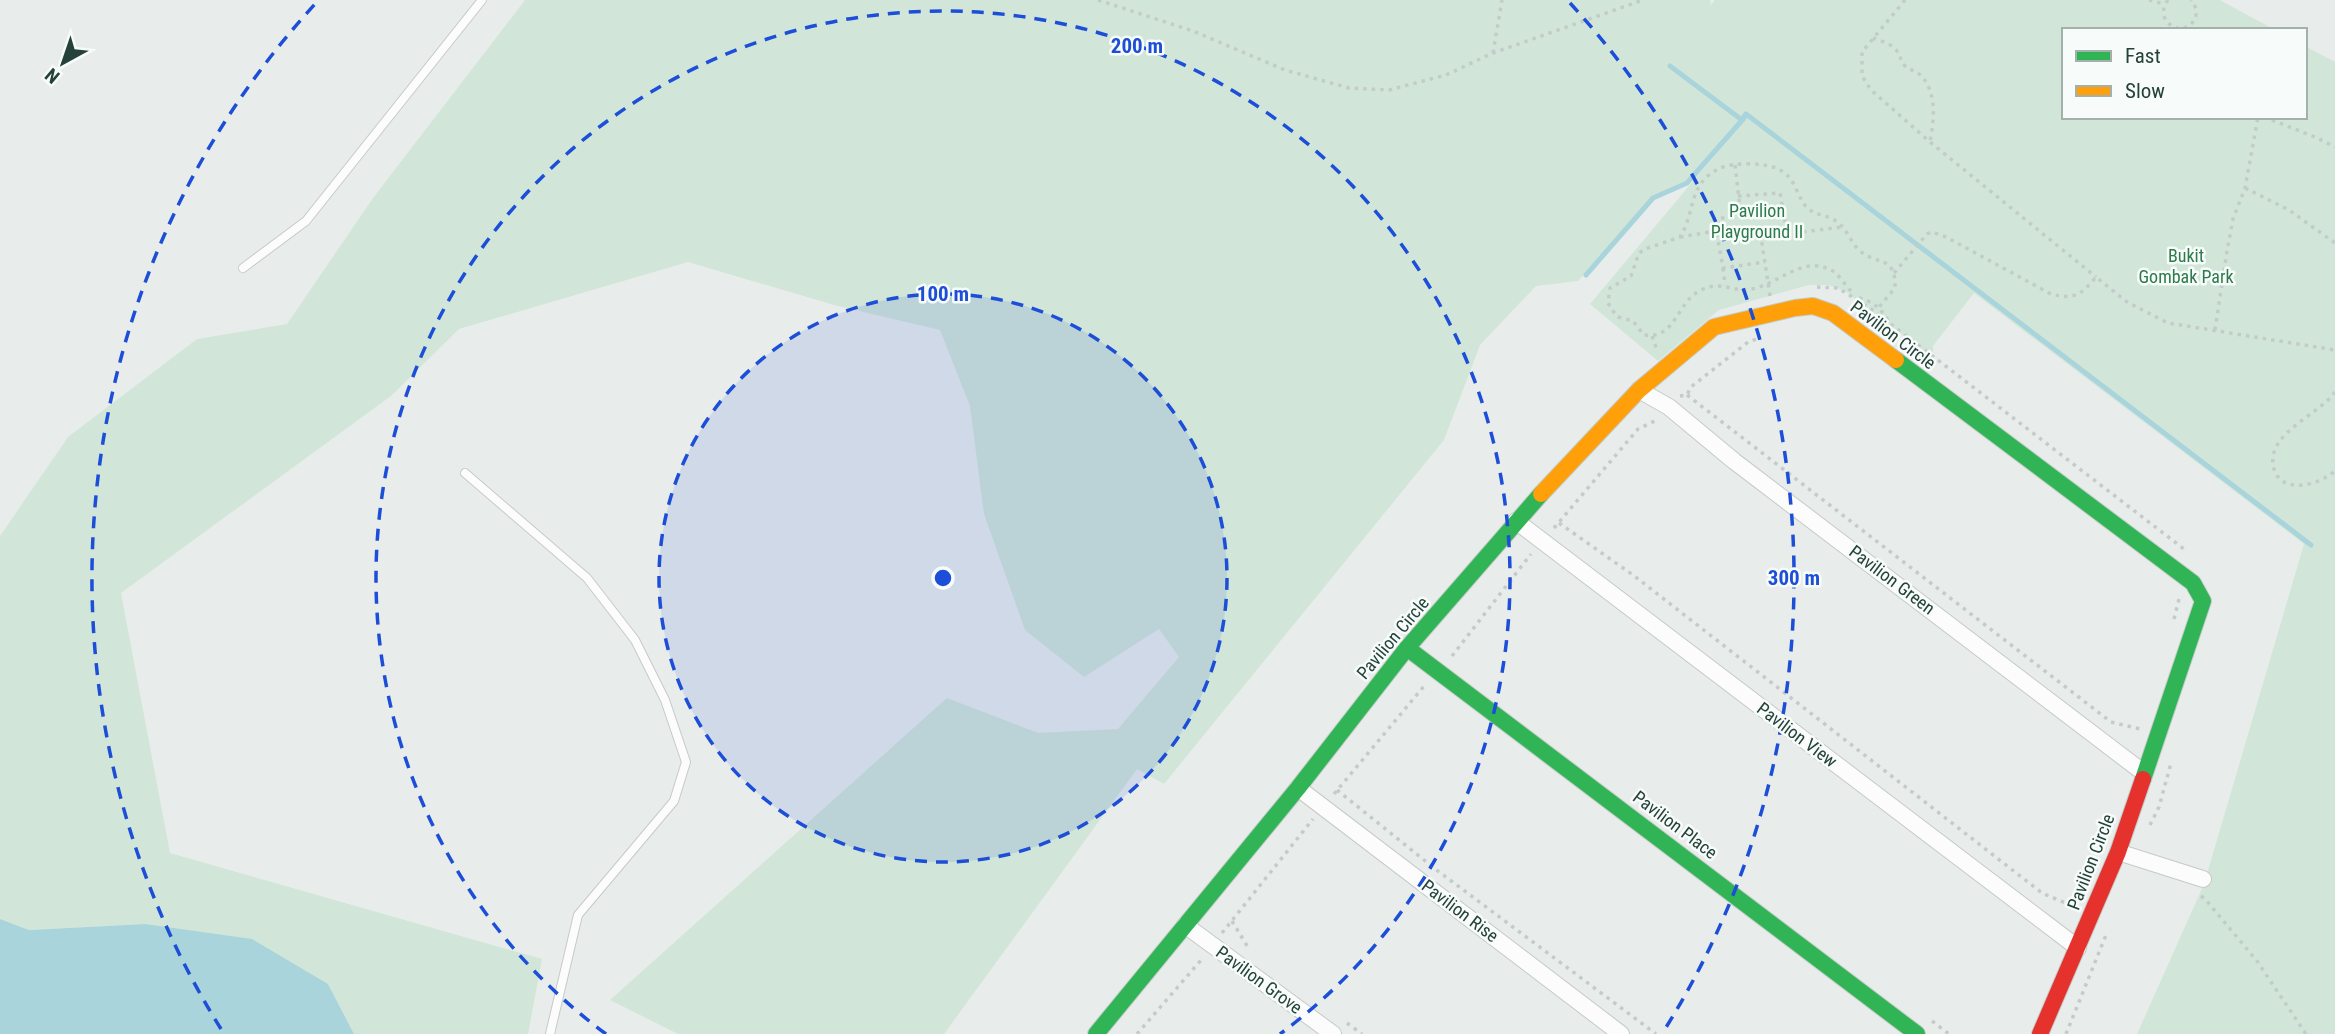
<svg xmlns="http://www.w3.org/2000/svg" width="2335" height="1034" viewBox="0 0 2335 1034" font-family="'Roboto Condensed',sans-serif">
	<rect width="100%" height="100%" fill="#e8edeb"/>
	<!-- green -->
	<path fill="#d1e6d8" d="M525,0H1710L1711,5L1715,0H2220L2275,30H2064V117H2305V46L2335,62V1034H2137L2204,884L2304,544L1974,293L1933,346V358L1845,291L1828,285H1809L1719,310L1658,361L1590,304L1736,130L1686,181L1652,197L1578,281L1536,286L1480,345L1444,440L1164,784L1137,769L944,1034H678L610,1000L947,698L1038,733L1118,729L1179,657L1159,629L1084,677L1025,630L984,514L970,406L940,330L834,305L688,262L459,329L391,396L121,593L170,853L542,959L528,1034H354L328,984L145,924L29,930L0,919V536L68,437L197,339L287,324L373,198Z"/>
	<!-- water -->
	<path fill="#a9d4db" d="M0,919L29,930L145,924L252,939L328,984L354,1034H0Z"/>
	<g fill="none" stroke-linecap="round" stroke-linejoin="round">
		<!-- stream -->
		<path stroke="#a9d4db" stroke-width="5" d="M1670,66L1742,120
			M1744,117L1746,114L2311,545
			M1586,275L1653,198L1687,183L1744,118"/>
		<defs>
			<path id="lane" d="M243,268L306,221L482,0
				M465,473L587,578L635,640L665,700L686,762L674,801L578,915L550,1034"/>
			<path id="street" d="M1639,390L1669,407L1734,461L2144,773
				M1516,521L2078,948
				M1298,788L1621,1034
				M2118,852L2203,879
				M1185,925L1333,1034"/>
			<path id="fast" d="M1896,360L2193,583L2203,601L2143,779
				M1407,648L1917,1034
				M1096,1034L1298,788L1407,648L1541,494"/>
			<path id="slow" d="M1541,494L1639,390L1714,327L1795,308L1813,306L1833,313L1896,360"/>
			<path id="jam" d="M2040,1034L2118,852L2143,779"/>
		</defs>
		<!-- lane casing -->
		<use href="#lane" stroke="#c5cac8" stroke-width="10"/>
		<!-- street casing -->
		<use href="#street" stroke="#c5cac8" stroke-width="18"/>
		<!-- fast casing -->
		<use href="#fast" stroke="#c3cbc8" stroke-width="18"/>
		<!-- slow casing -->
		<use href="#slow" stroke="#c3cbc8" stroke-width="18"/>
		<!-- jam casing -->
		<use href="#jam" stroke="#c3cbc8" stroke-width="18"/>
		<!-- path -->
		<path stroke="#c3ccca" stroke-width="3.5" stroke-dasharray="3.5 5" stroke-linecap="butt" d="M1098,0L1193,31L1285,70L1349,88L1389,90L1446,75L1493,53L1643,0
			M1905,0L1862,52V76L1871,90L1930,142L2096,277
			M2149,0L2164,4
			M2168,0C2158,13 2166,27 2181,29C2196,25 2201,12 2191,0
			M1873,38C1881,41 1892,44 1897,51C1901,56 1900,60 1904,65C1909,70 1914,70 1918,73C1938,89 1934,121 1930,142
			M1493,53L1502,0
			M2264,117L2315,137L2335,147
			M1735,165L1741,216L1714,219L1723,268L1765,262
			M2245,188L2289,210L2335,243
			M1738,196L1780,193L1787,234
			M1680,237L1716,231
			M1723,268L1725,285
			M1894,273L1927,234L1932,232L1946,237L2051,294C2074,300 2081,295 2096,277L2127,302L2168,323L2335,350
			M1817,287L1838,288L1870,308L2184,549
			M1851,291C1845,285 1840,276 1833,271C1803,254 1779,284 1752,289C1731,293 1722,279 1699,291C1677,303 1675,340 1644,335L1633,321L1618,317L1612,310L1608,303L1610,288L1631,276L1639,253L1645,249L1680,237C1696,212 1687,186 1718,169C1731,162 1767,162 1780,170C1794,177 1796,192 1804,204C1812,216 1826,214 1836,221C1847,228 1850,242 1859,250C1876,266 1896,254 1895,288L1879,307
			M1770,296L1761,237L1843,227
			M1859,298C1874,302 1880,308 1888,320
			M2215,330L2227,251L2233,219L2245,188L2258,117
			M1652,336L1657,350
			M2335,392C2320,414 2269,432 2273,464C2277,496 2318,486 2335,471
			M1687,395L2111,722L2140,729
			M1680,396L1687,395L1691,387L1748,342L1757,339
			M1559,523L1633,575L2042,893L2063,902H2077
			M1554,528L1638,429L1659,419
			M2174,619L2179,599
			M1452,656L1531,554
			M1337,790L1434,868L1656,1034
			M1334,794L1425,685
			M2150,825L2159,807L2171,763
			M2201,896L2205,899L2257,961L2306,1034
			M1232,921L1249,949
			M1222,933L1313,819
			M1932,1021L1949,1034
			M1347,1023L1362,1034
			M1137,1034L1202,959
			M2066,1034L2106,935"/>
		<!-- lane -->
		<use href="#lane" stroke="#fcfcfc" stroke-width="8"/>
		<!-- street -->
		<use href="#street" stroke="#fcfcfc" stroke-width="16"/>
		<!-- fast -->
		<use href="#fast" stroke="#30b455" stroke-width="16"/>
		<!-- slow -->
		<use href="#slow" stroke="#ff9f0a" stroke-width="16"/>
		<!-- jam -->
		<use href="#jam" stroke="#e5322d" stroke-width="16"/>
	</g>
	<!-- distance rings -->
	<circle cx="943" cy="578" r="284" fill="#1d4ed8" fill-opacity=".12"/>
	<g fill="none" stroke="#1d4ed8" stroke-width="3.5" stroke-dasharray="12 9">
		<circle cx="943" cy="578" r="284"/>
		<path d="M606 1034A567 567 0 1 1 1280 1034"/>
		<path d="M221 1029A851 851 0 0 1 316 3M1570 3A851 851 0 0 1 1665 1029"/>
	</g>
	<g text-anchor="middle" stroke-width="5" stroke-linejoin="round" paint-order="stroke">
		<!-- park labels -->
		<g font-size="18" fill="#2d7a4b" stroke="#f7fbf9">
			<text x="1757" y="217">Pavilion<tspan x="1757" dy="21">Playground II</tspan></text>
			<text x="2186" y="262">Bukit<tspan x="2186" dy="21">Gombak Park</tspan></text>
		</g>
		<!-- street labels -->
		<g font-size="18" fill="#24423a" stroke="#f7fbf9">
			<text transform="translate(1893 335) rotate(37)" y="6">Pavilion Circle</text>
			<text transform="translate(1892 580) rotate(37)" y="6">Pavilion Green</text>
			<text transform="translate(1393 638) rotate(-50)" y="6">Pavilion Circle</text>
			<text transform="translate(1797 735) rotate(37)" y="6">Pavilion View</text>
			<text transform="translate(1675 825) rotate(37)" y="6">Pavilion Place</text>
			<text transform="translate(2091 862) rotate(-69)" y="6">Pavilion Circle</text>
			<text transform="translate(1460 911) rotate(37)" y="6">Pavilion Rise</text>
			<text transform="translate(1259 980) rotate(36)" y="6">Pavilion Grove</text>
		</g>
	</g>
	<circle cx="943" cy="578" r="10" fill="#1d4ed8" stroke="#f7fbf9" stroke-width="3.5"/>
	<g font-size="21" text-anchor="middle" font-weight="bold" fill="#1d4ed8" stroke="#f7fbf9" stroke-width="5" stroke-linejoin="round" paint-order="stroke">
		<text x="1137" y="53">200 m</text>
		<text x="943" y="301">100 m</text>
		<text x="1794" y="585">300 m</text>
	</g>
	<!-- legend -->
	<rect x="2062" y="28" width="245" height="91" fill="#f7fbf9" stroke="#a3b1ad" stroke-width="2"/>
	<rect x="2076" y="51" width="35" height="10" fill="#30b455" stroke="#a3b1ad" stroke-width="2"/>
	<text x="2125" y="63" font-size="21" fill="#24423a">Fast</text>
	<rect x="2076" y="86" width="35" height="10" fill="#ff9f0a" stroke="#a3b1ad" stroke-width="2"/>
	<text x="2125" y="98" font-size="21" fill="#24423a">Slow</text>
	<!-- north arrow -->
	<g transform="translate(63 63) rotate(220)" stroke="#f7fbf9" stroke-width="5" paint-order="stroke">
	<path d="M0-5L12 26L0 18L-12 26Z" fill="#24423a"/>
	<text y="-10" font-size="19" font-weight="bold" text-anchor="middle" fill="#24423a">N</text>
	</g>
</svg>
